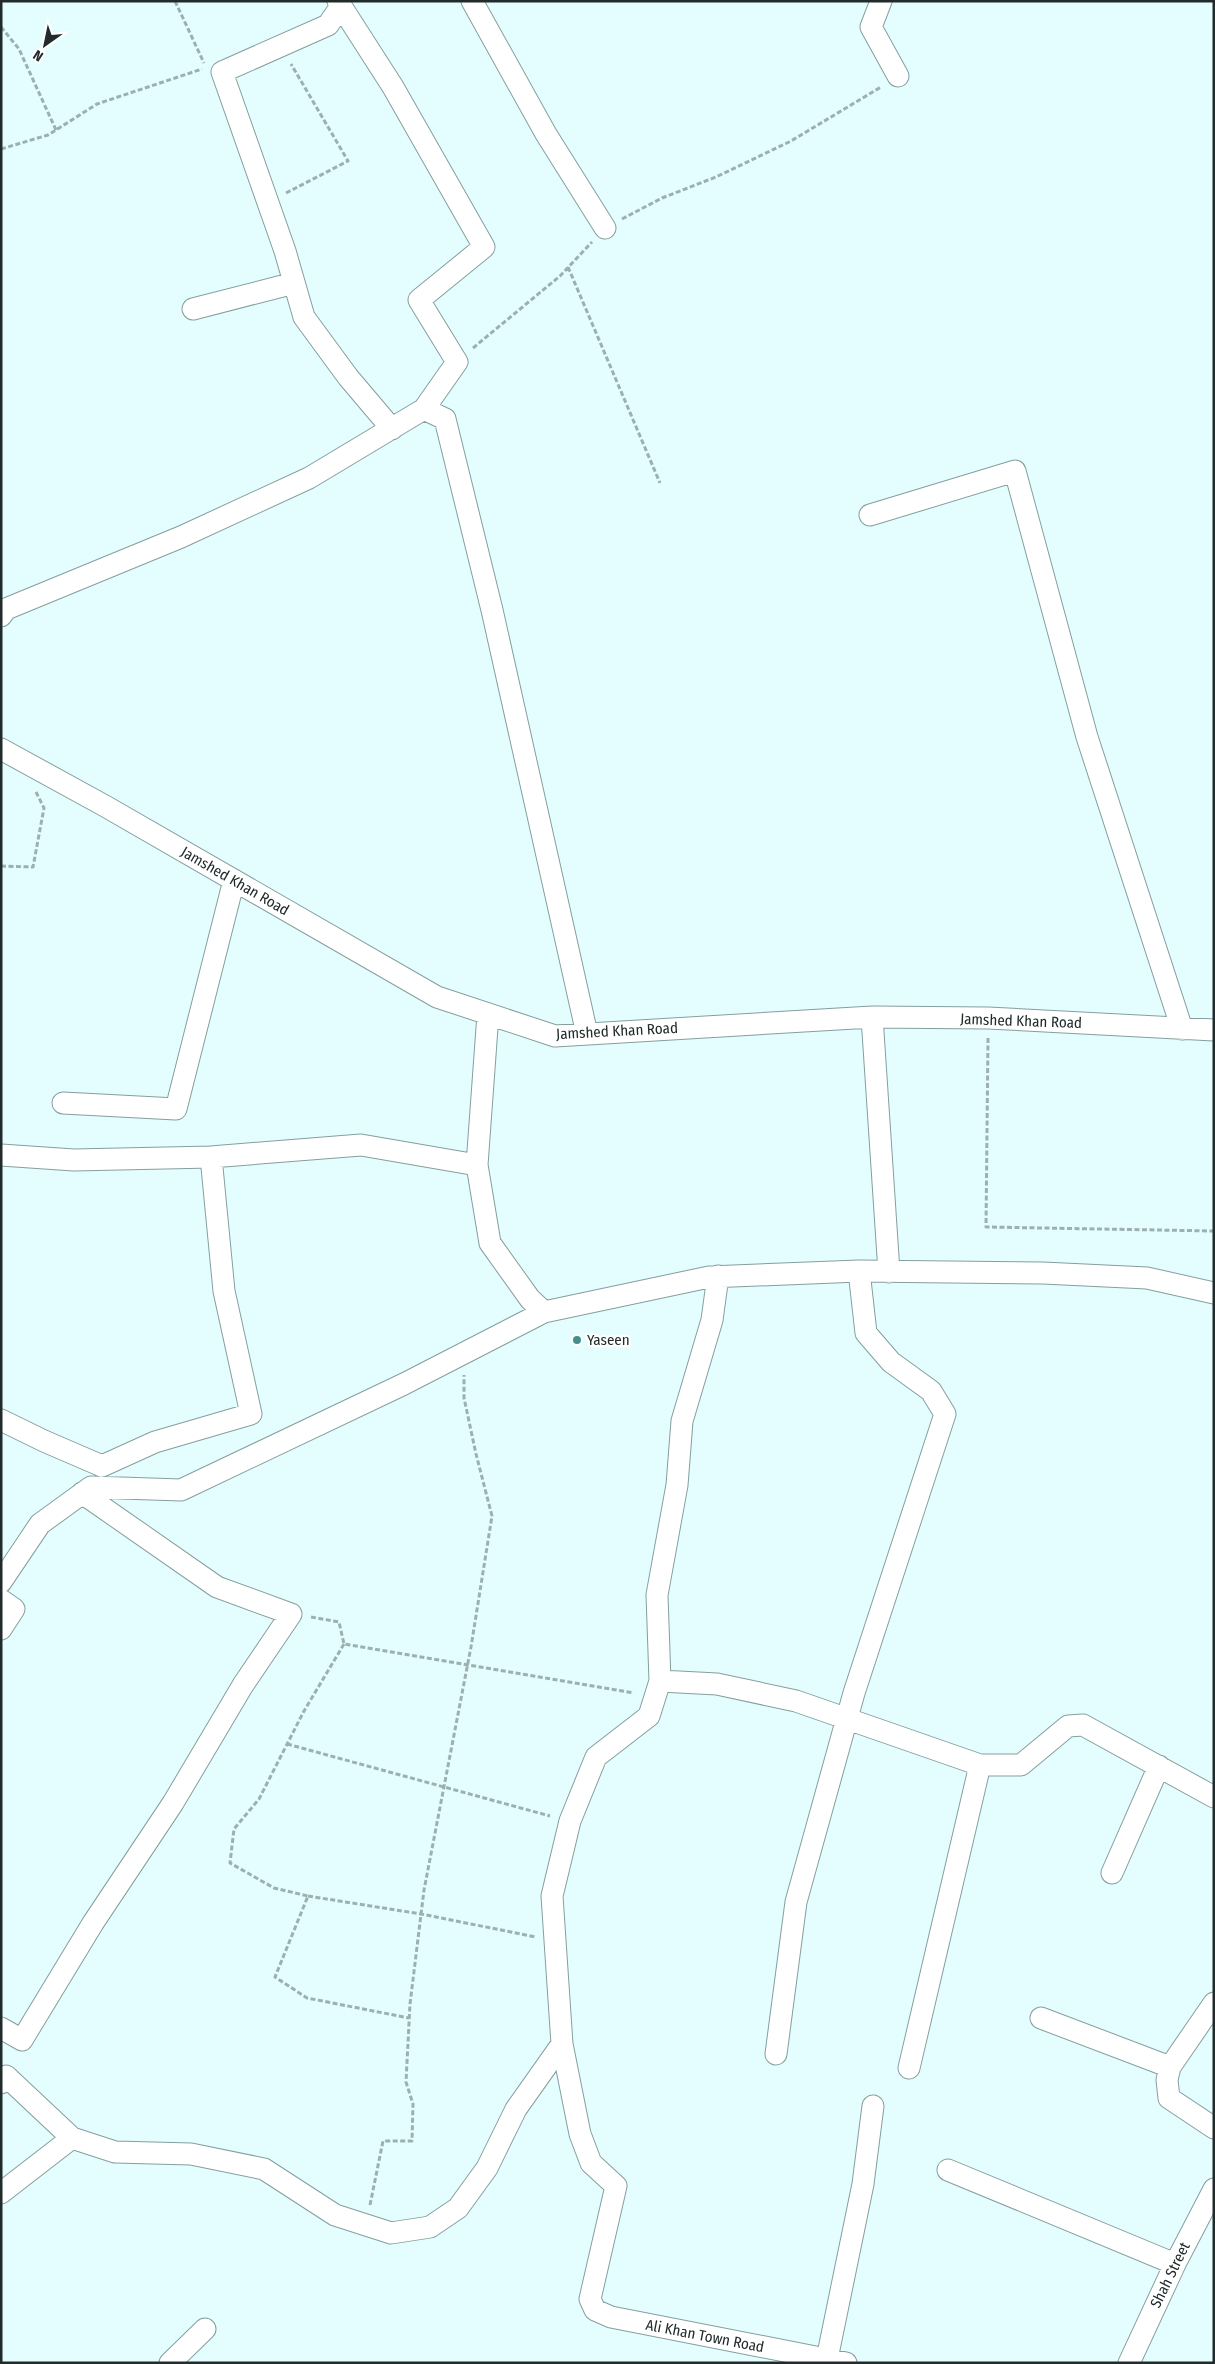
<svg xmlns="http://www.w3.org/2000/svg" width="1215" height="2364" viewBox="0 0 1215 2364" font-family="'Fira Sans Condensed',sans-serif">
	<rect width="100%" height="100%" fill="#e4feff"/>
	<g fill="none" stroke-linecap="round" stroke-linejoin="round">
		<defs>
			<path id="minor" d="M338,1L341,6L328,25L222,72L285,251L304,317L348,377L392,429
				M472,1L546,134L605,228
				M881,1L871,27L898,76
				M341,6L393,87L484,247L419,300L457,362L424,409
				M193,309L294,283
				M870,515L1015,471L1087,737L1182,1029
				M1,616L6,609L181,537L309,478L424,409L445,419L492,610L587,1034
				M1,749L105,806L437,997L555,1036L872,1017L988,1018L1214,1030
				M488,1014L477,1165L490,1243L530,1299L544,1312L709,1277L859,1271L866,1333L891,1362L931,1391L945,1414L854,1693L796,1902L776,2054
				M872,1017L889,1272
				M63,1103L176,1109L234,880
				M1,1155L74,1160L211,1157L361,1145L477,1165
				M859,1271L1043,1273L1147,1278L1214,1293
				M718,1276L712,1320L682,1421L677,1485L657,1595L660,1681L649,1716L596,1757L570,1821L552,1896L562,2044L580,2134L591,2163L616,2186L590,2299L595,2310L611,2317L846,2363
				M1,1420L44,1441L102,1466L155,1442L251,1414L224,1291L211,1157
				M1,1582L40,1524L91,1487L181,1490L404,1384L544,1312
				M1,1600L14,1609L1,1629
				M660,1681L717,1684L796,1701L980,1765H1021L1068,1726L1083,1725L1214,1797
				M1112,1873L1159,1766
				M1214,2003L1170,2067L1167,2080L1169,2098L1214,2128
				M1041,2018L1170,2067
				M1,2028L22,2040L93,1923L173,1803L243,1685L291,1614L217,1587L82,1493
				M909,2068L980,1765
				M1,2083L6,2076L72,2138
				M948,2170L1175,2264
				M1,2193L72,2138L115,2152L191,2154L264,2169L335,2215L391,2233L430,2227L458,2208L487,2168L516,2109L562,2044
				M827,2359L863,2184L873,2106
				M170,2363L205,2329
				M1129,2363L1175,2264L1214,2189"/>
		</defs>
		<!-- minor casing -->
		<use href="#minor" stroke="#859e9e" stroke-width="23"/>
		<!-- path -->
		<path stroke="#9cb0b1" stroke-width="3" stroke-dasharray="5 2.5" stroke-linecap="butt" d="M175,1L204,63
			M1,27L19,49L56,130
			M1,149L48,135L97,104L202,69
			M286,193L348,161L291,64
			M622,219L662,198L716,177L791,141L881,87
			M568,267L660,483
			M473,348L560,276L592,242
			M1,866L33,867L44,808L36,792
			M988,1038L986,1227L1214,1231
			M311,1617L339,1622L344,1644L634,1693
			M344,1644L304,1711L259,1799L234,1829L230,1863L274,1888L308,1896L275,1977L307,1998L409,2018
			M287,1744L550,1816
			M308,1896L421,1914L536,1937
			M370,2205L383,2141H412L413,2104L406,2082L410,2004L424,1890L471,1647L492,1516L476,1454L464,1398V1375"/>
		<!-- minor -->
		<use href="#minor" stroke="#fff" stroke-width="21"/>
	</g>
	<!-- markers -->
	<circle fill="#458d8e" stroke="#fff" stroke-width="2" cx="577" cy="1340" r="5"/>
	<g text-anchor="middle" stroke-width="4.5" stroke-linejoin="round" paint-order="stroke">
		<!-- street labels -->
		<g font-size="15" fill="#212b2b" stroke="#fff">
			<text transform="translate(235 881) rotate(30)" y="5">Jamshed Khan Road</text>
			<text transform="translate(1021 1021) rotate(2)" y="5">Jamshed Khan Road</text>
			<text transform="translate(617 1031) rotate(-3)" y="5">Jamshed Khan Road</text>
			<text transform="translate(1170 2275) rotate(-64)" y="5">Shah Street</text>
			<text transform="translate(705 2336) rotate(11)" y="5">Ali Khan Town Road</text>
		</g>
		<!-- poi labels -->
		<g font-size="15" fill="#212b2b" stroke="#fff" text-anchor="start">
			<text x="587" y="1345">Yaseen</text>
		</g>
	</g>
	<!-- border -->
	<rect width="1215" height="2364" fill="none" stroke="#212b2b" stroke-width="5"/>
	<!-- north arrow -->
	<g transform="translate(45 45) rotate(213)" stroke="#ffffff" stroke-width="4" paint-order="stroke">
	<path d="M0-4L9 19L0 12L-9 19Z" fill="#212b2b"/>
	<text y="-8" font-size="14" font-weight="bold" text-anchor="middle" fill="#212b2b">N</text>
	</g>
</svg>
